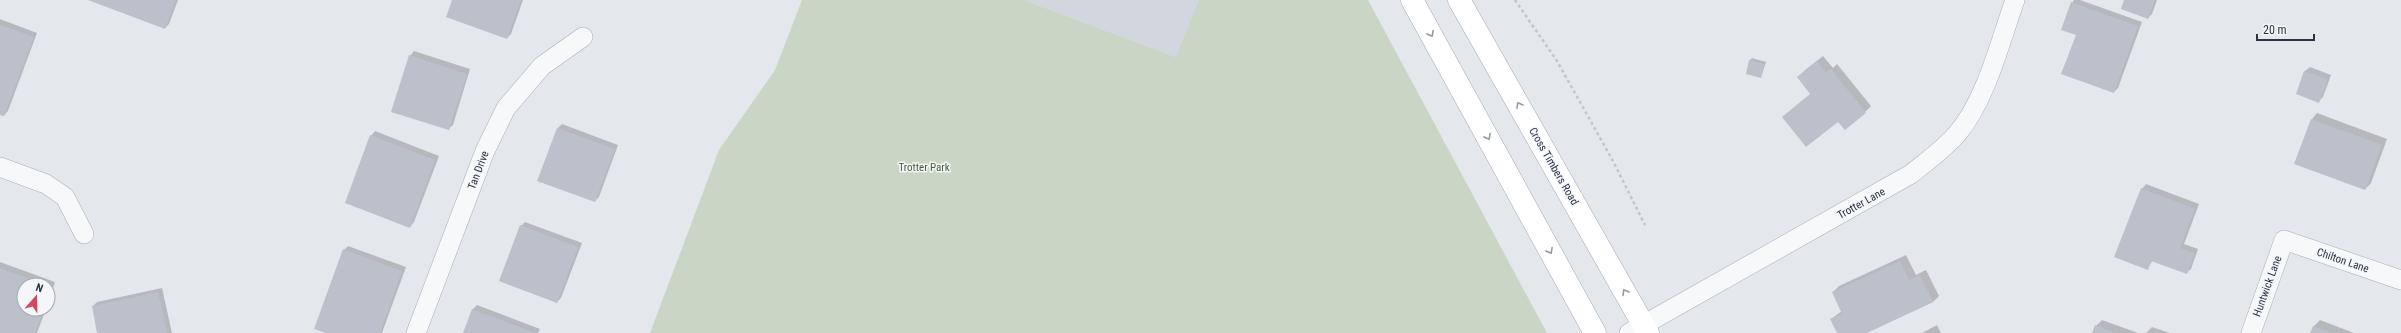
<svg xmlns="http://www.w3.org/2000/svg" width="2401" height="333" viewBox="0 0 2401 333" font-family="'Roboto Condensed',sans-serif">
	<rect width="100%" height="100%" fill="#e4e7ec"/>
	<!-- built -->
	<path fill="#d2d6de" d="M1024,0H1204L1184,60Z"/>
	<!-- green -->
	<path fill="#c9d6c5" d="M802,0H1024L1176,57L1199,0H1368L1547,333H650L719,150L775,70Z"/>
	<!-- shadow -->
	<path fill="#0003" d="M91,0H178L169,24L165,28Z
		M453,0H523L511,34L507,38Z
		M2074,0H2080L2142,22L2118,88L2114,92L2077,34L2072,3Z
		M2125,0H2157L2152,14L2148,18Z
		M0,19L37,33L8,111L4,115L0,113Z
		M414,51L470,69L453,125L448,129L410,56Z
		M1823,56L1833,68L1837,64L1871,106L1865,112L1783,117L1811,94L1804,71Z
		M1752,58L1766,62L1761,77L1750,60Z
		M2310,67L2331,75L2323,97L2319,101L2297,94L2305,71Z
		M2317,113L2387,139L2371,183L2365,189L2312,119Z
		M562,124L618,145L599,197L595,201L558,128Z
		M375,131L439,156L414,222L410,227L371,136Z
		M2146,184L2199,204L2184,244L2198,249L2191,269L2186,273L2153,260L2147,269L2142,189Z
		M525,222L582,243L561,298L557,302L521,226Z
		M348,246L406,267L382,333H328L344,250Z
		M1906,255L1916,275L1926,270L1939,296L1933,302L1865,333H1838L1831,319L1842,311L1833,292L1839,286Z
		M0,262L55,282L48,303V285H24V309H46L37,333H0Z
		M162,288L172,333H98L93,306L97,302Z
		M477,305L540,329L538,333H464L473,309Z
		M2102,320L2138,333H2093L2096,326Z
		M2320,320L2354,333H2311L2314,326Z
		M1937,325L1941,333H1922Z
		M2152,327L2170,333H2146Z"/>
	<!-- building -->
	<path fill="#bbc0ca" d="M88,0H176L165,29Z
		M452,0H521L507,39L446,17Z
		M2124,0H2155L2148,19L2121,9Z
		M2071,2L2138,26L2114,93L2061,74L2076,35L2061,30Z
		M0,25L34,37L4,116L0,115Z
		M409,55L467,74L449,130L391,112Z
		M1749,60L1765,64L1761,78L1746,74Z
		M1817,61L1826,73L1831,69L1866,113L1845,130L1838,122L1806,147L1782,117L1810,94L1797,77Z
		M2304,71L2328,79L2319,103L2296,94Z
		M2311,119L2382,145L2365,190L2294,164Z
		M557,128L615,149L595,202L537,181Z
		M370,135L435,160L410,228L345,203Z
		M2141,188L2195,209L2180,248L2195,253L2187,274L2151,261L2148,270L2114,257Z
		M520,225L578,247L557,303L499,281Z
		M343,249L402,271L380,333H326L314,329Z
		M1900,261L1909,280L1920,275L1933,302L1867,333H1837L1830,319L1842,314L1832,292Z
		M0,268L47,285H24V309H44L35,333H0Z
		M158,292L167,333H97L92,306Z
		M472,309L536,333H463Z
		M2095,325L2116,333H2092Z
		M2313,326L2333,333H2310Z"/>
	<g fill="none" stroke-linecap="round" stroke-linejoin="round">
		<defs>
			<path id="minor" d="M0,167L46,184L65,197L84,234
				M416,333L485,151L506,108L542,66L583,37
				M1629,333L1911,174C1926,162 1944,149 1957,134C1986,100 2000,42 2015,0
				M2251,333L2284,240L2401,280"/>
			<path id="major" d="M1412,0L1595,333
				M1459,0L1648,333"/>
		</defs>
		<!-- minor casing -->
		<use href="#minor" stroke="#a9aeb7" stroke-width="20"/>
		<!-- major casing -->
		<use href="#major" stroke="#a3abb8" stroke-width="23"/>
		<!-- path -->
		<path stroke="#c2c5cb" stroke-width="2.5" stroke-dasharray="3 3" stroke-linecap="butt" d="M1515,0L1557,61L1613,161L1645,225"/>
		<!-- minor -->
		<use href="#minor" stroke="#f7f8fa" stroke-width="19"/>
		<!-- major -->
		<use href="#major" stroke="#fff" stroke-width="22"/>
	</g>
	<!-- one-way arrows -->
	<defs><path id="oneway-chevron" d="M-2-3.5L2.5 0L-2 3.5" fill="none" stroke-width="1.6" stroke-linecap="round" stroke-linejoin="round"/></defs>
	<g stroke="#959aa2">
		<use href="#oneway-chevron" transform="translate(1431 34) rotate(61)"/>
		<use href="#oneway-chevron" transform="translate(1519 105) rotate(-120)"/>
		<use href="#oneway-chevron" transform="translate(1488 137) rotate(61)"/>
		<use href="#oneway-chevron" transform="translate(1550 251) rotate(61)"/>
		<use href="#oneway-chevron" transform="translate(1625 292) rotate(-120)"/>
	</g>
	<g text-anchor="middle" stroke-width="3" stroke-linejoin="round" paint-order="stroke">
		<!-- street labels -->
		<g font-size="11" fill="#2b3445" stroke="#f4f6f9">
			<text transform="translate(1554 166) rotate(60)" y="4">Cross Timbers Road</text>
			<text transform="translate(478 170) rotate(-69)" y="4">Tan Drive</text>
			<text transform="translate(1861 203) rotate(-29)" y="4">Trotter Lane</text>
			<text transform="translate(2343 260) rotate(19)" y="4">Chilton Lane</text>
			<text transform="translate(2267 286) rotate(-70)" y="4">Huntwick Lane</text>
		</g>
		<!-- park labels -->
		<g font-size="11" fill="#3f6138" stroke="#f4f6f9">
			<text x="924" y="171">Trotter Park</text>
		</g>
	</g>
	<!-- north arrow -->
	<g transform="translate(36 297) rotate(20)"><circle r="19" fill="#f4f6f9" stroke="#a4a8b1"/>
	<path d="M0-3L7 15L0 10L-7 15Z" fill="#d1495b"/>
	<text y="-6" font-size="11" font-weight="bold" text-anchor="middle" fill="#2b3445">N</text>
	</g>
	<!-- scale -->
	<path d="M2257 34v6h57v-6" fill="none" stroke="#2b3445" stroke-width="2"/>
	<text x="2263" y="34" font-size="12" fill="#2b3445" stroke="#f4f6f9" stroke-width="3" paint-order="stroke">20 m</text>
</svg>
